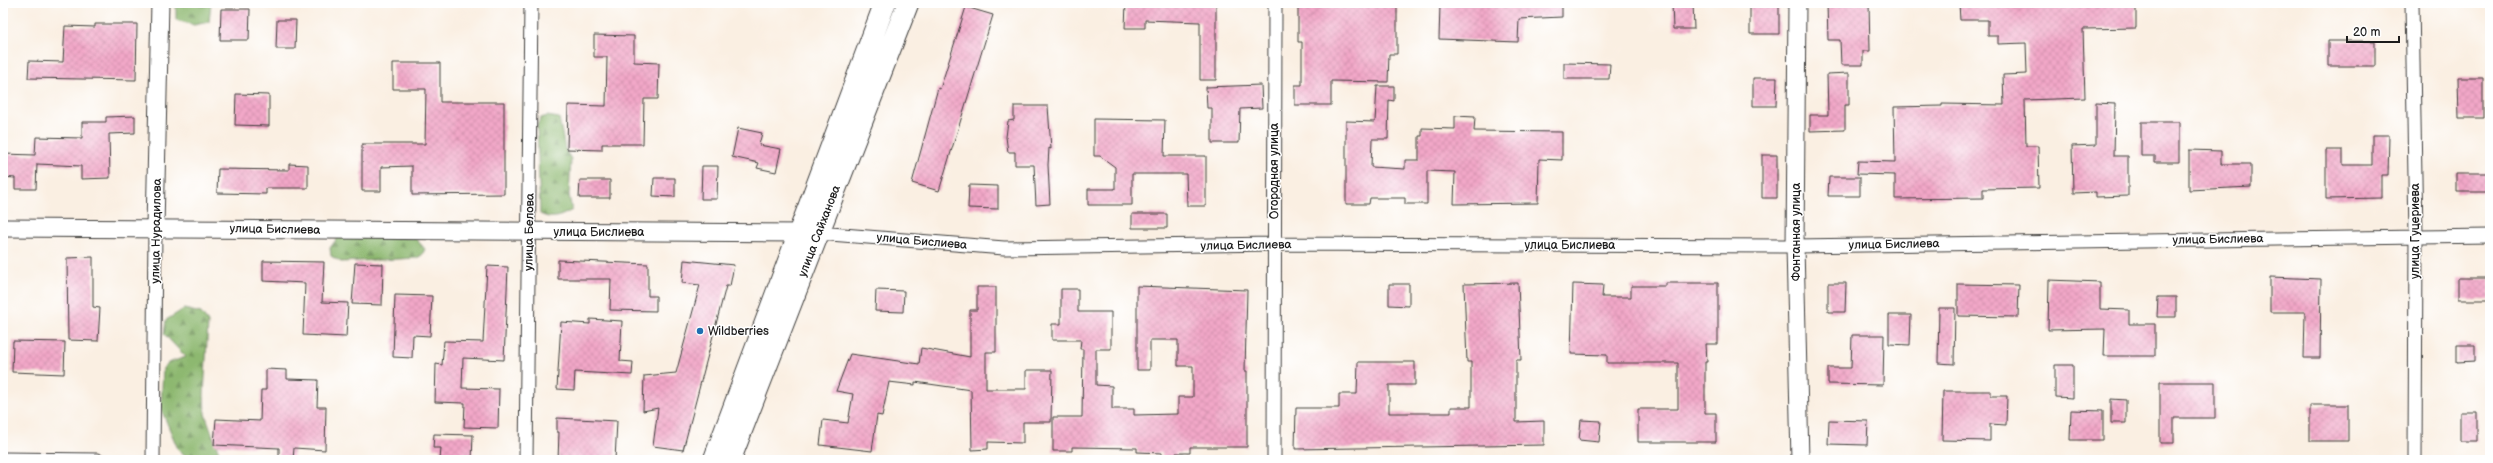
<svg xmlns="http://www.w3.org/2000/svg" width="2493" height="463" viewBox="0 0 2493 463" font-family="'Balsamiq Sans',sans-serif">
	<defs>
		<pattern id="forest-firs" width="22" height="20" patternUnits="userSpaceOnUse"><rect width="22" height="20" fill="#8db870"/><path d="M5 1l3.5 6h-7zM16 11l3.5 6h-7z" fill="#72955b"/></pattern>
		<pattern id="building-cross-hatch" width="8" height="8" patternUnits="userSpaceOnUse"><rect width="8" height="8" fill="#f2a7c8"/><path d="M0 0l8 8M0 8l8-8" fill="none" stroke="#cf8fab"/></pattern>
	</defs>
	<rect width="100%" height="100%" fill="#fff"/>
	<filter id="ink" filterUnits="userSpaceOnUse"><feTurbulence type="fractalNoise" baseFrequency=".025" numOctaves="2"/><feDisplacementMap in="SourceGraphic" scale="8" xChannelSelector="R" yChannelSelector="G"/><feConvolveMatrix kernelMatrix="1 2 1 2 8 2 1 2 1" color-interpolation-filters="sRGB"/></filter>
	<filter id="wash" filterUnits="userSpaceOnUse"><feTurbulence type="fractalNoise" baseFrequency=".012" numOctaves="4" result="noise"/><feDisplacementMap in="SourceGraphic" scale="16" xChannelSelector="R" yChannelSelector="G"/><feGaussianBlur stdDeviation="0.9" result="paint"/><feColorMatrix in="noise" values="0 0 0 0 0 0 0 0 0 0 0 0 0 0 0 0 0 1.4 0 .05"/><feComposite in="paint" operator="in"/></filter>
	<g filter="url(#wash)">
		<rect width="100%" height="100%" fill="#faefe2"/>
		<!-- forest -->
		<path fill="url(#forest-firs)" stroke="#546a46" d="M176,3H211L209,22L194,25L176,20Z
			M547,116L559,118L565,149L571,159L569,195L572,210C560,217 552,220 540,214L537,125L541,118Z
			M338,237L415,238L425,249L422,255L417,258L341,262L331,256L330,248Z
			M184,309L201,313L208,322L204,395L205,414L221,458L219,460H190L178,449L161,409L163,368L168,363L186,357L164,334L166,320Z"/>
		<g id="blocks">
			<!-- building -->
			<path fill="url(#building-cross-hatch)" d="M1126,3H1216V80H1200V22L1145,20V28H1125Z
				M1298,3H1397V54H1389L1388,82L1331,81V105H1295V85H1302V42H1298Z
				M1453,3L1520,5V3H1562V17L1519,19L1518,42L1439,39L1440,5H1453Z
				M1672,3H1693L1694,29H1673Z
				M1827,3H1869L1870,51H1863V65H1841L1840,40H1828Z
				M1959,3H2136V28L2083,29L2085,98L2025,100L2026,146H2038L2039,188L1983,189V198L1895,199V175L1857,174L1858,161L1895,162L1894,107L1942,106V104L2004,105L2003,75L2027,74L2026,43L1998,44V36H1988V20H1960Z
				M1750,4H1779V34H1750Z
				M966,7L993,15L939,191L912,183L938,88L940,89Z
				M221,9H250L249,40H220Z
				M277,20H296L295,49H276Z
				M95,24H137L136,80L28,78L29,61L63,62L65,26L95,27Z
				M594,35L634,36V62L659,63L658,99H644L643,144H602V150L567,149L568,105L606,106L607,57H594Z
				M2328,41H2375V66H2328Z
				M393,63H440V102H504V194L412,195V166L381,167V191H362V144H425L426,89H393Z
				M1564,63L1610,64L1609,79H1564Z
				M1849,73V105H1845V130L1810,131V115H1828L1827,74Z
				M1753,78H1777L1776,106H1753Z
				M2458,78H2483V118H2459Z
				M1261,85L1262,108L1240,109L1239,143H1212V108H1207L1206,87Z
				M1377,86H1394V101L1389,100L1388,139H1372L1371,167L1405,169V160H1419V136H1422V128L1455,129V116L1475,117L1474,131L1562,132V160L1539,159L1538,203L1454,204L1455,172L1427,171V204H1405V198H1370L1369,204H1346V121L1375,122Z
				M236,94L269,95V126L235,125Z
				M2096,103L2115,104L2114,156H2128V196L2096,197V192L2073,193L2072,146L2096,145Z
				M1014,106H1048L1051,149L1049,148L1048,165L1050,204L1036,205L1034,165H1015V152H1008L1006,137L1008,121L1014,120Z
				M135,116V133L109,134L110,178L81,179V166L37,164L36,189H15V178L3,177V154L35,155L36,137L82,138V122H106V117Z
				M1094,119L1165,120L1164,156H1206V206H1187L1186,174H1132V205H1088V189H1115V167L1100,156H1094Z
				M2141,122H2179V162H2155V156H2141Z
				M738,128L762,133L759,145L781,149L776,172L757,168L759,163L732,157Z
				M2372,135H2389L2388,175H2381V198L2326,199V150H2343V165H2372Z
				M2189,150L2221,151V164H2251V187L2189,190Z
				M1762,155H1777V198H1762Z
				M289,164L308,165V188H266V194L217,193L218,169L289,170Z
				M702,166H718L717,199H701Z
				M2456,173H2490V192H2456Z
				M1829,177H1860V196H1828Z
				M654,178H675V197L653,196Z
				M580,180H610V198H579Z
				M969,185L998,186V209L968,208Z
				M1132,214H1167V228H1132Z
				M93,257V307L100,308L98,341L68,340L67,258Z
				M558,260L648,264V296H656V311L610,310L611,279H558Z
				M684,260L734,265L730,286H726L683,450L653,446L658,408L643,411L644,376L676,373L700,285L682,283Z
				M263,261L324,262L322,302L348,303L346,337L303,335L305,283L263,281Z
				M355,263L383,264L382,305L352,304Z
				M487,266L508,267L504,360L463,358L462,388L499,389L498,428L464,427L465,403L435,402L436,364L442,365L444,341L483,342Z
				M2270,277L2321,279L2320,358H2304L2305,312H2270Z
				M2458,278H2490V300H2458Z
				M2049,280L2100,282V309L2129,310V324H2155V356H2104L2105,329L2048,330Z
				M1518,283L1521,360H1516V422L1544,421V445L1295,449L1296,408H1339V394H1357L1358,362H1415V385H1389V413H1451V407H1471V362H1467L1464,284Z
				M1666,283H1718V344H1706L1707,362H1705V413H1716V442H1638V409H1678V363H1607V355L1571,354L1573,284L1603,285L1602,297H1631V286H1666Z
				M1828,283H1846L1845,312H1828Z
				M1389,284H1409V306L1389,305Z
				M1958,284L2019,285L2018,317L1958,316Z
				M1137,286L1247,290L1245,371H1247V447H1190V453H1176V460H1162V453L1137,452V448L1072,447V451H1053V417H1082L1083,349H1080L1081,340H1052V324H1061V289H1078V312H1111V349H1096V385L1112,386V409H1134V415L1178,414V397H1193V366H1178V340H1150V370H1137Z
				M977,287H996V352H986V389H1026V370H1052L1051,422H1023V443L988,442V449L972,450L971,390L915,382V385L889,382L882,416L877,415L872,451L820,445L823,420L848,423L853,394L836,391L850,354L919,364L921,348L970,357V310H977Z
				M876,290L904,291L903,312L875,311Z
				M395,295L432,296L430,336L413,335L412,358L393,357Z
				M2158,297H2176V317H2157Z
				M1939,308H1955L1954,364L1938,363Z
				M1889,315H1911L1910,345L1889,344Z
				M590,319L622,321L620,361L633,362L632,375L575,372L574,390L557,389L561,322L590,324Z
				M1852,335H1884L1883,385L1828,384V368H1851Z
				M13,341L65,342L64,374L12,372Z
				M2457,345H2475V361L2457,362Z
				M2055,365H2073V398L2055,397Z
				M266,369L287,370V379L318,380L317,407H326L325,450L294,448L293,460H279V448L214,445L216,419L260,421L261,390H266Z
				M2160,382H2215V418H2174V443H2160Z
				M1943,391H1991V396H2007L2006,425L1990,424V441L1942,440Z
				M2111,399L2126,400V423H2111Z
				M2310,405H2348V441H2310Z
				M2071,410L2103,411V440H2070Z
				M2460,412H2477V441H2460Z
				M557,418L617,421L615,460H558L559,432H557Z
				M1581,420L1601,421L1599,442L1579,440Z
				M1829,420L1868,421L1867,445L1828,444Z
				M434,434L473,435L472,460H440L441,448H433Z"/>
		</g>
	</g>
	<g filter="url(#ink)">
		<use href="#blocks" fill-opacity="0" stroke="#3d3c3a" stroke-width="1"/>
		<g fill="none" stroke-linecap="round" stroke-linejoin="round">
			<defs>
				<path id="minor" d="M2412,3L2416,236L2415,460
					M818,233L1004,248L1274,244L1795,246L2490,236
					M3,459L97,460
					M153,460L155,227
					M526,460L531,3
					M1274,460L1275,3"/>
				<path id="tertiary" d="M1797,3L1795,246L1800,460
					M155,227L160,3
					M3,228L810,233"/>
				<path id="primary" d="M714,460L885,3
					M730,460L908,3"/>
			</defs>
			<!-- minor casing -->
			<use href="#minor" stroke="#3d3c3a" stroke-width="15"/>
			<!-- tertiary casing -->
			<use href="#tertiary" stroke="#3d3c3a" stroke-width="19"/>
			<!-- primary casing -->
			<use href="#primary" stroke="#3d3c3a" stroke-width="23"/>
			<!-- minor -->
			<use href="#minor" stroke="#fff" stroke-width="13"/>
			<!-- tertiary -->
			<use href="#tertiary" stroke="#fff" stroke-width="17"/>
			<!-- primary -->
			<use href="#primary" stroke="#fff" stroke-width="21"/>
		</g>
	</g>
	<!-- markers -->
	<circle fill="#1f6fb2" stroke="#fff" stroke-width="1.5" cx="700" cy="331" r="4"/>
	<g text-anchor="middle" stroke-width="3" stroke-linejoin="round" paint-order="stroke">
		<!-- street labels -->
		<g font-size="12" fill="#1c1c1c" stroke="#fff">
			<text transform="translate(1274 171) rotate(-90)" y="4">Огородная улица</text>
			<text transform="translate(275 229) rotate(1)" y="4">улица Бислиева</text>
			<text transform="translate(156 231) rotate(-89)" y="4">улица Нурадилова</text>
			<text transform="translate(819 231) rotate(-69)" y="4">улица Сайханова</text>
			<text transform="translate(2415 231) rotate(-90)" y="4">улица Гуцериева</text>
			<text transform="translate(529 232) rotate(-89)" y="4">улица Белова</text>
			<text x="599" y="236">улица Бислиева</text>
			<text transform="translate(1796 232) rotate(-90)" y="4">Фонтанная улица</text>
			<text transform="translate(2218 239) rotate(-1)" y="4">улица Бислиева</text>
			<text transform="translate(922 241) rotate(5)" y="4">улица Бислиева</text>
			<text transform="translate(1894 244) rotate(-1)" y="4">улица Бислиева</text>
			<text transform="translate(1246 245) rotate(-1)" y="4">улица Бислиева</text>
			<text x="1570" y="249">улица Бислиева</text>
		</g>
		<!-- poi labels -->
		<g font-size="12" fill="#1c1c1c" stroke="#fff" text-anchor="start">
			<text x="708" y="335">Wildberries</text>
		</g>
	</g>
	<!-- margin -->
	<rect width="2493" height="463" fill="none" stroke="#fff" stroke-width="16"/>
	<!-- scale -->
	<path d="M2347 36v6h52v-6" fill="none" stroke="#1c1c1c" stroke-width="2"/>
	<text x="2353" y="36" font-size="12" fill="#1c1c1c" stroke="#ffffff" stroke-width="3" paint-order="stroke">20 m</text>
</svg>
